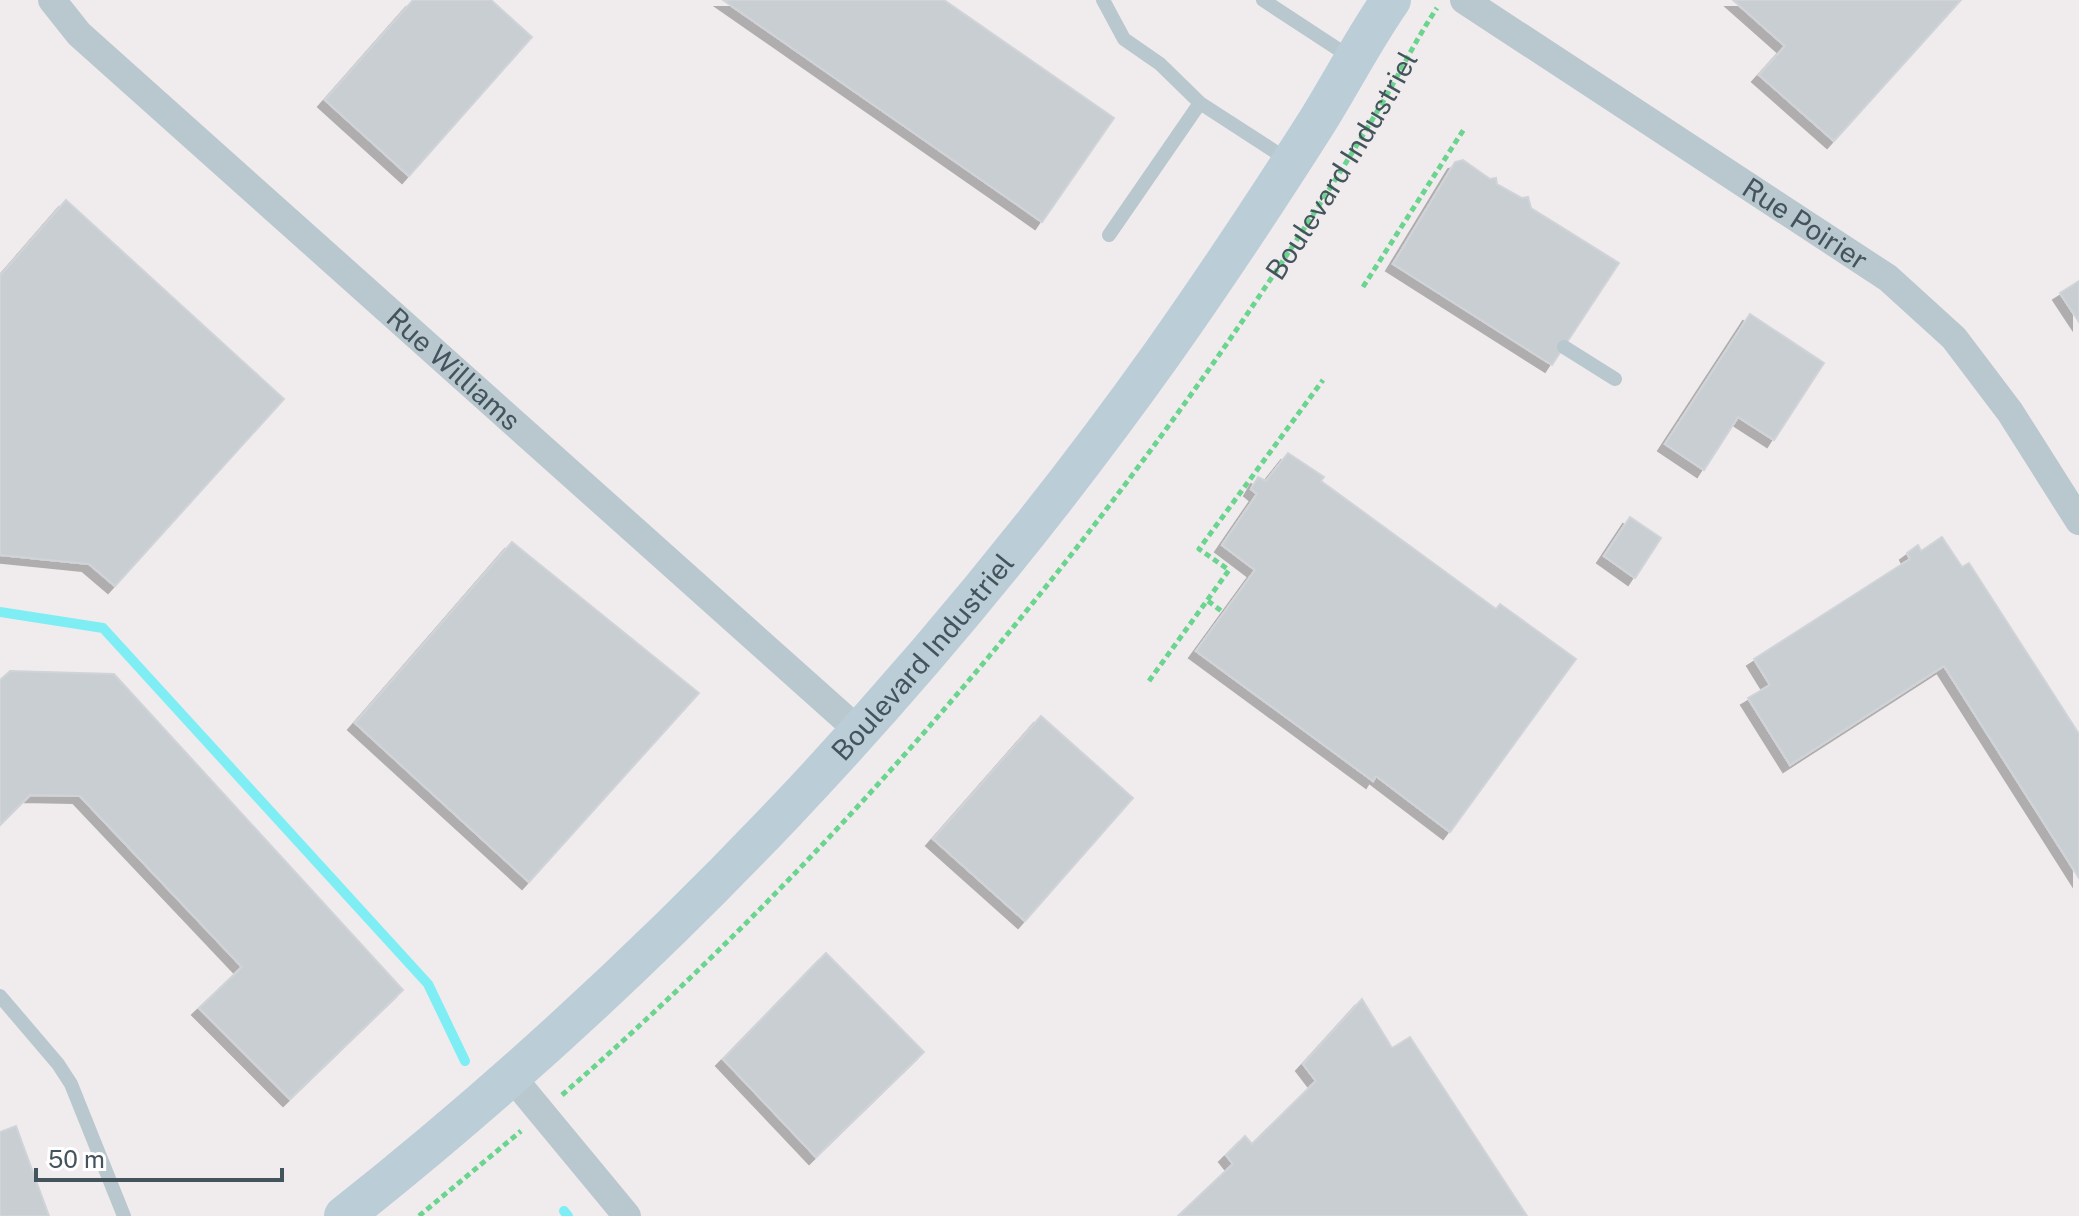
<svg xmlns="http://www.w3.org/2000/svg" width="2079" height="1216" viewBox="0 0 2079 1216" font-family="'Public Sans',sans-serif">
	<defs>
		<filter id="shadow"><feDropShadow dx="-7" dy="7" stdDeviation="0" flood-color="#0004"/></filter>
	</defs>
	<rect width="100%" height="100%" fill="#f0eced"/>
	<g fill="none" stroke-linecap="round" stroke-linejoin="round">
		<!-- stream -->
		<path stroke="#7feef4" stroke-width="10" d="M0,612L103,628L428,984L465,1061
			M564,1211L568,1216"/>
	</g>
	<!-- building -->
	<path fill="#c8ced2" stroke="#d0d4d9" stroke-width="2" filter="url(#shadow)" d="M413,0H491L532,37L409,176L325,100Z
		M723,0H944L1114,118L1042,222Z
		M1733,0H1961L1834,141L1759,75L1785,46Z
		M1463,160L1490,179L1496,178L1497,184L1522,198L1528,197L1531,208L1619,263L1552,365L1393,264L1455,162Z
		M66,200L284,399L115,586L89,564L0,555V276Z
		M2079,281V322L2060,293Z
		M1750,314L1824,363L1774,440L1738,417L1704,470L1665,444Z
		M1288,453L1324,477L1321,481L1496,609L1500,604L1576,659L1450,832L1376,776L1373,781L1196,651L1255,570L1222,545L1257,494L1251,489L1258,477L1266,481Z
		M1630,517L1661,538L1635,578L1604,556Z
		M1942,537L1962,567L1969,563L2079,734V878L1944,666L1790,765L1748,698L1770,685L1754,659L1910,559L1907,553L1918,545L1921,551Z
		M512,542L699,693L529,882L355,723Z
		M10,671L114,674L403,990L290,1099L199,1008L242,967L80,796L30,795L0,825V680Z
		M1041,716L1133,798L1025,921L933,839Z
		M826,953L924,1052L816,1157L723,1059Z
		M1362,999L1392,1048L1410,1037L1527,1216H1178L1233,1164L1226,1155L1245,1136L1252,1144L1316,1081L1303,1064Z
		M16,1126L49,1216H0V1132Z"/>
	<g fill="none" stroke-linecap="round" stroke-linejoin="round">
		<!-- path -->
		<g stroke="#6bd48f" stroke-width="5" stroke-dasharray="6 4" stroke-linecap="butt">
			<path d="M1363,287L1464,129"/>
			<path d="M1208,601L1224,613"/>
			<path d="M1149,681L1229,570L1199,549L1323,380"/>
			<path id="s1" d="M562,1095C814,876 1038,616 1228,342C1281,265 1333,186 1381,105C1400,73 1416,39 1437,8"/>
			<path d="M419,1216L521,1131"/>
		</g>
		<!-- lane -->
		<path stroke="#b9c8ce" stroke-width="14" d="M1103,0L1124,39L1160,64L1200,103
			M1263,0L1350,57
			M1109,235L1200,103L1291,162
			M1564,347L1615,379
			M0,996L58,1064L71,1084L124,1216"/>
		<!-- street -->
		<g stroke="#b9c8ce" stroke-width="28">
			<path id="s2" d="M52,0L79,34L860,732"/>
			<path id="s3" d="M1464,0L1888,278L1954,338L2010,412L2079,521"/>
			<path d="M512,1077L627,1216"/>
		</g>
		<!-- secondary -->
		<path stroke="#bbcdd6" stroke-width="40" id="s4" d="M344,1216C655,969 931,678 1162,354C1215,279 1266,202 1315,125C1341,84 1363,40 1391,0"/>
	</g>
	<g text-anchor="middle" stroke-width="6" stroke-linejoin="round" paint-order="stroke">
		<!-- street labels -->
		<g font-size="28" fill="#43545c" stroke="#fff">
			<text dy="10" stroke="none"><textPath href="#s1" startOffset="1218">Boulevard Industriel</textPath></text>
			<text dy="10" stroke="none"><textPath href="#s3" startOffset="408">Rue Poirier</textPath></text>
			<text dy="10" stroke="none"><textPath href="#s2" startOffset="546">Rue Williams</textPath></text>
			<text dy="10" stroke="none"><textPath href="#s4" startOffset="806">Boulevard Industriel</textPath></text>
		</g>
	</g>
	<!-- scale -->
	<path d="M36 1168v12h246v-12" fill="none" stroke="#43545c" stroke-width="4"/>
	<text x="48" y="1168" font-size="24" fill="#43545c" stroke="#ffffff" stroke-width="6" paint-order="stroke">50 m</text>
</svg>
